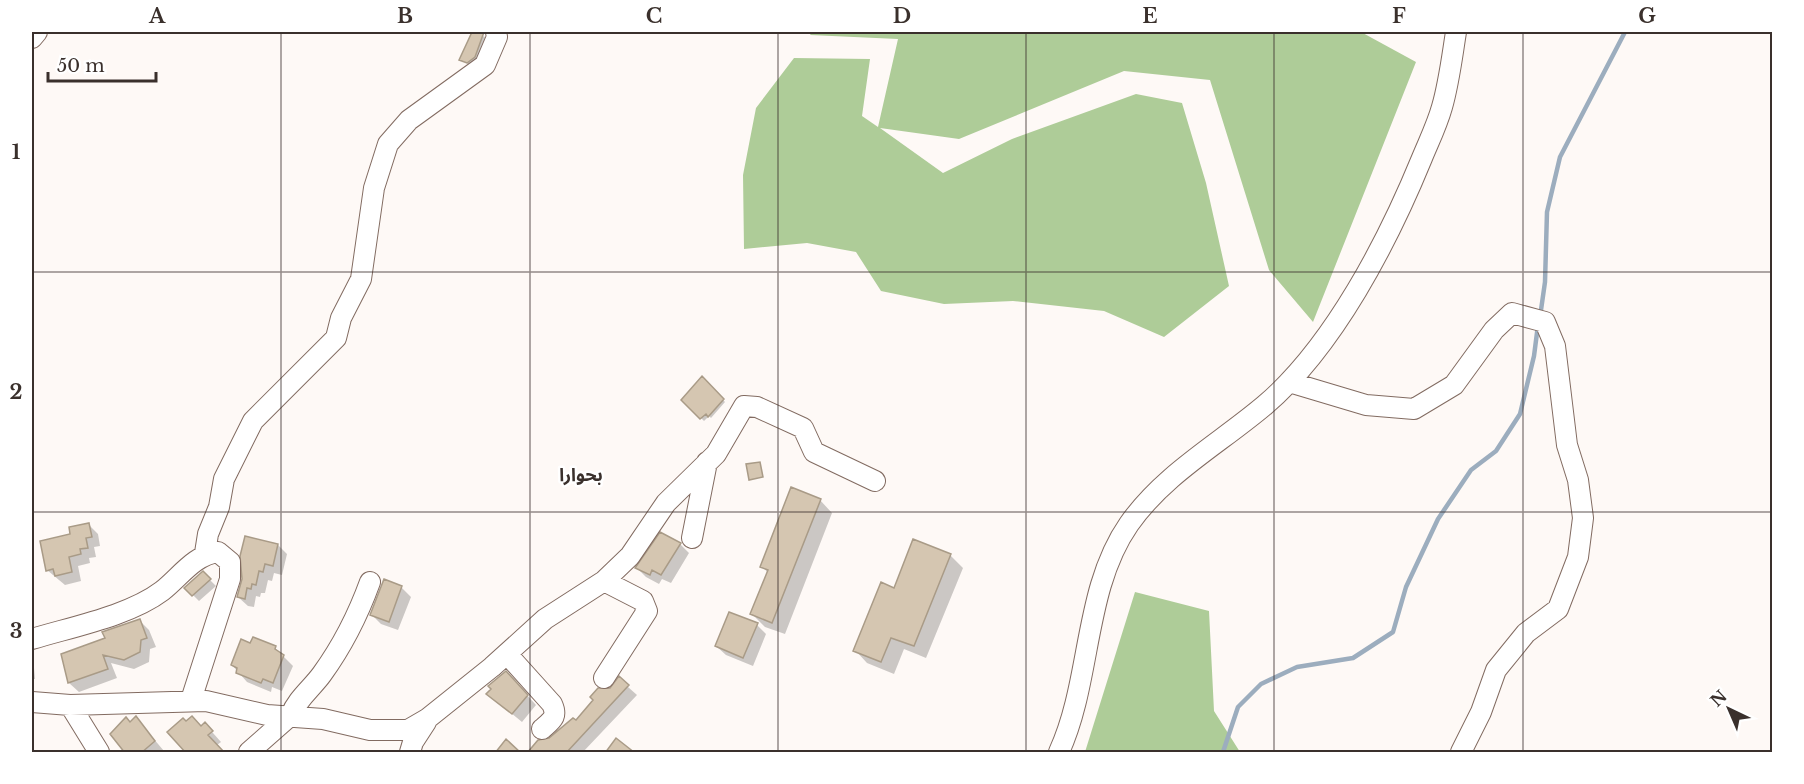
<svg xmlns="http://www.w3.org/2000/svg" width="1804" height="784" viewBox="0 0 1804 784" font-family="'Libre Baskerville','Noto Sans Arabic',serif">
	<rect width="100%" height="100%" fill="#fef9f6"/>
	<!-- forest -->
	<path fill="#aecc98" d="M812,32H1361L1416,62L1313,322L1269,270L1210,80L1124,71L959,139L880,128L943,173L1012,139L1136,94L1182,103L1206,183L1229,286L1164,337L1104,311L1013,301L944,304L881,291L856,252L807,243L744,249L743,175L756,108L794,58L870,59L862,116L878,127L898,39L810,35Z
		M1135,592L1209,611L1214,711L1240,752H1085Z"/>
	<!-- shadow -->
	<path fill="#0003" d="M474,32L485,37L484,46L478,60L470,65L461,60Z
		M702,378L725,402L711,418L709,416L704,421L683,400Z
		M820,500L832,513L785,634L765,627L752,614L768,573L762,566Z
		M88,524L98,534L100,546L94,547L96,557L89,558L90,563L78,566L81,581L65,585L47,570L72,536Z
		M680,544L689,553L671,583L662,579L659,584L646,577L637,568Z
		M278,545L287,554L282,575L274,573L272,581L268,580L265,593H261L260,597L256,596L254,607L248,606L238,597Z
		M950,555L963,568L926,658L904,649L894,674L867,663L855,650L895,590Z
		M203,573L216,586L199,601L186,588Z
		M401,587L411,597L398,630L381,624L371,614Z
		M140,621L149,630L156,647L150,649L149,662L134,669L111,663L117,678L79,692L69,683L107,639Z
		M757,625L766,634L753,666L726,655L716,646Z
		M275,648L293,666L282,691L272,687L271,692L247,682L232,665Z
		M32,665L34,668L35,679H32Z
		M619,679L637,695L583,752H529L576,722Z
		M515,682L536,705L522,722L488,694Z
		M136,718L164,751L161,752H127L130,723Z
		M205,724L221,742L217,745L202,727Z"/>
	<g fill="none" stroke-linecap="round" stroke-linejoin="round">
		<!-- stream -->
		<path stroke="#9cadbe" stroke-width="4.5" d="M1540,317L1545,282L1547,212L1560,157L1625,32
			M1223,752L1238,707L1261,684L1297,667L1353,658L1393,632L1406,587L1438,519L1471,470L1496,451L1520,414L1534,356L1538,325"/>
	</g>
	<!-- building -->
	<path fill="#d5c6b1" stroke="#a99b87" stroke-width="1.5" d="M472,32H484L475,57L467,63L459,60Z
		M702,376L724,399L708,417L706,414L700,419L681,400Z
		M760,462L763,477L749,480L746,464Z
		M791,487L821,499L772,623L750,614L768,570L760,567Z
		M89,523L92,537L86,538L88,548L80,549L81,554L69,557L72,572L55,576L53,569L46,571L40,541L70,534L69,527Z
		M660,532L681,543L661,575L652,570L650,575L635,568Z
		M245,536L278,544L273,566L265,564L263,572L259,571L256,585L252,584L251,589L247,588L245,599L237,597L242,579L240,556Z
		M913,539L951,554L914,646L891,638L881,662L853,651L881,582L894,588Z
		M203,571L211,579L192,596L184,588Z
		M384,579L402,586L389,622L370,615Z
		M729,612L758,623L743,658L715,646Z
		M140,619L147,638L141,640L140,652L124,660L103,655L108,669L68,683L61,654L105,638L102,632Z
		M253,637L276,646L275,649L284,655L273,683L263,679L261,683L236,673L237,668L231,665L241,639L250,643Z
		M506,671L528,695L512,714L486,694L491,689L488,686Z
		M619,676L629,685L566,753H527L538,740L549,738L573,718L576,720L593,700L590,697L598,688H610Z
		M136,716L155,741L141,753H125L110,734L126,717L130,722Z
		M192,716L201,726L205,722L213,731L208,735L225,753H186L167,732L183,718L186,721Z
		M616,738L635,753H605Z
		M506,739L521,753H495Z"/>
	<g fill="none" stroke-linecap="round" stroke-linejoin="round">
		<defs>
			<path id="minor" d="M32,38L37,32
				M1289,382L1366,405L1414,409L1454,385L1494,330L1512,313L1545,322L1555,346L1567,445L1578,480L1583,518L1578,557L1558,609L1526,633L1496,670L1481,712L1461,752
				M692,538L707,462
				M205,553L208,534L219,507L224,479L253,421L336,338L341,318L361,279L374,188L388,144L409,120L485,65L497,37L496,32
				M604,581L643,601L647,611L604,678
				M32,639C71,627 129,616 162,591C180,577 194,555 218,552L230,562V579L191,700
				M507,654L552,704C558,717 552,720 542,729
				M32,702L70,705L206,701L267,715L323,719L370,730H408L427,719L492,667L545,619L604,581L630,556L666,503L716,454L744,406L757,407L803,428L814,452L875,481
				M70,705L99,752
				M249,752L291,715C297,699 312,688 322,674C343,645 358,615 370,582
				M410,752L413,742L426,722
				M1059,752C1092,680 1083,590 1129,524C1164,474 1219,444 1265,405C1334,346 1388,241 1422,158C1429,141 1437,125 1442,107C1449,83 1452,57 1456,32"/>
		</defs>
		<!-- minor casing -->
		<use href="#minor" stroke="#826b61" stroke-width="22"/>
		<!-- minor -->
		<use href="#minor" stroke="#fff" stroke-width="20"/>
	</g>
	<!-- grid -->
	<path fill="none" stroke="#3a302c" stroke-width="1.5" stroke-opacity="0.55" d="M281,32V752M530,32V752M778,32V752M1026,32V752M1274,32V752M1523,32V752M32,272H1772M32,512H1772"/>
	<g text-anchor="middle" stroke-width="5" stroke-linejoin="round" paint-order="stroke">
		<!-- quarter labels -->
		<g font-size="18" font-weight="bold" fill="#3a302c" stroke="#fff">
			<text x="581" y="481">بحوارا</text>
		</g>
	</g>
	<!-- border -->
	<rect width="1804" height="784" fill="none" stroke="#ffffff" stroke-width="66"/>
	<!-- north arrow -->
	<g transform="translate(1729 709) rotate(316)" stroke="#ffffff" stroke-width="4.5" paint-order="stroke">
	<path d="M0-4.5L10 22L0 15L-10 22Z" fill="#3a302c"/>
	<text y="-9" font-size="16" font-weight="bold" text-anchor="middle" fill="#3a302c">N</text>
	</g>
	<!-- scale -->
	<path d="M48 72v9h108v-9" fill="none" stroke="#3a302c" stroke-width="3"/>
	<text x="57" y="72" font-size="18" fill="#3a302c" stroke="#ffffff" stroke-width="4.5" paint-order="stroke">50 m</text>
	<rect x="33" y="33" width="1738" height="718" fill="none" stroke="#3a302c" stroke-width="2"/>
	<g font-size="20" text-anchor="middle" font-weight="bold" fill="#3a302c">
		<text x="157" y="23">A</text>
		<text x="405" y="23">B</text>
		<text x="654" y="23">C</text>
		<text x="902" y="23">D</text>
		<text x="1150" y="23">E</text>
		<text x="1399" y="23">F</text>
		<text x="1647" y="23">G</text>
		<text x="16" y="159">1</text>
		<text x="16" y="399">2</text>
		<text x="16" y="638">3</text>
	</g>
</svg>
